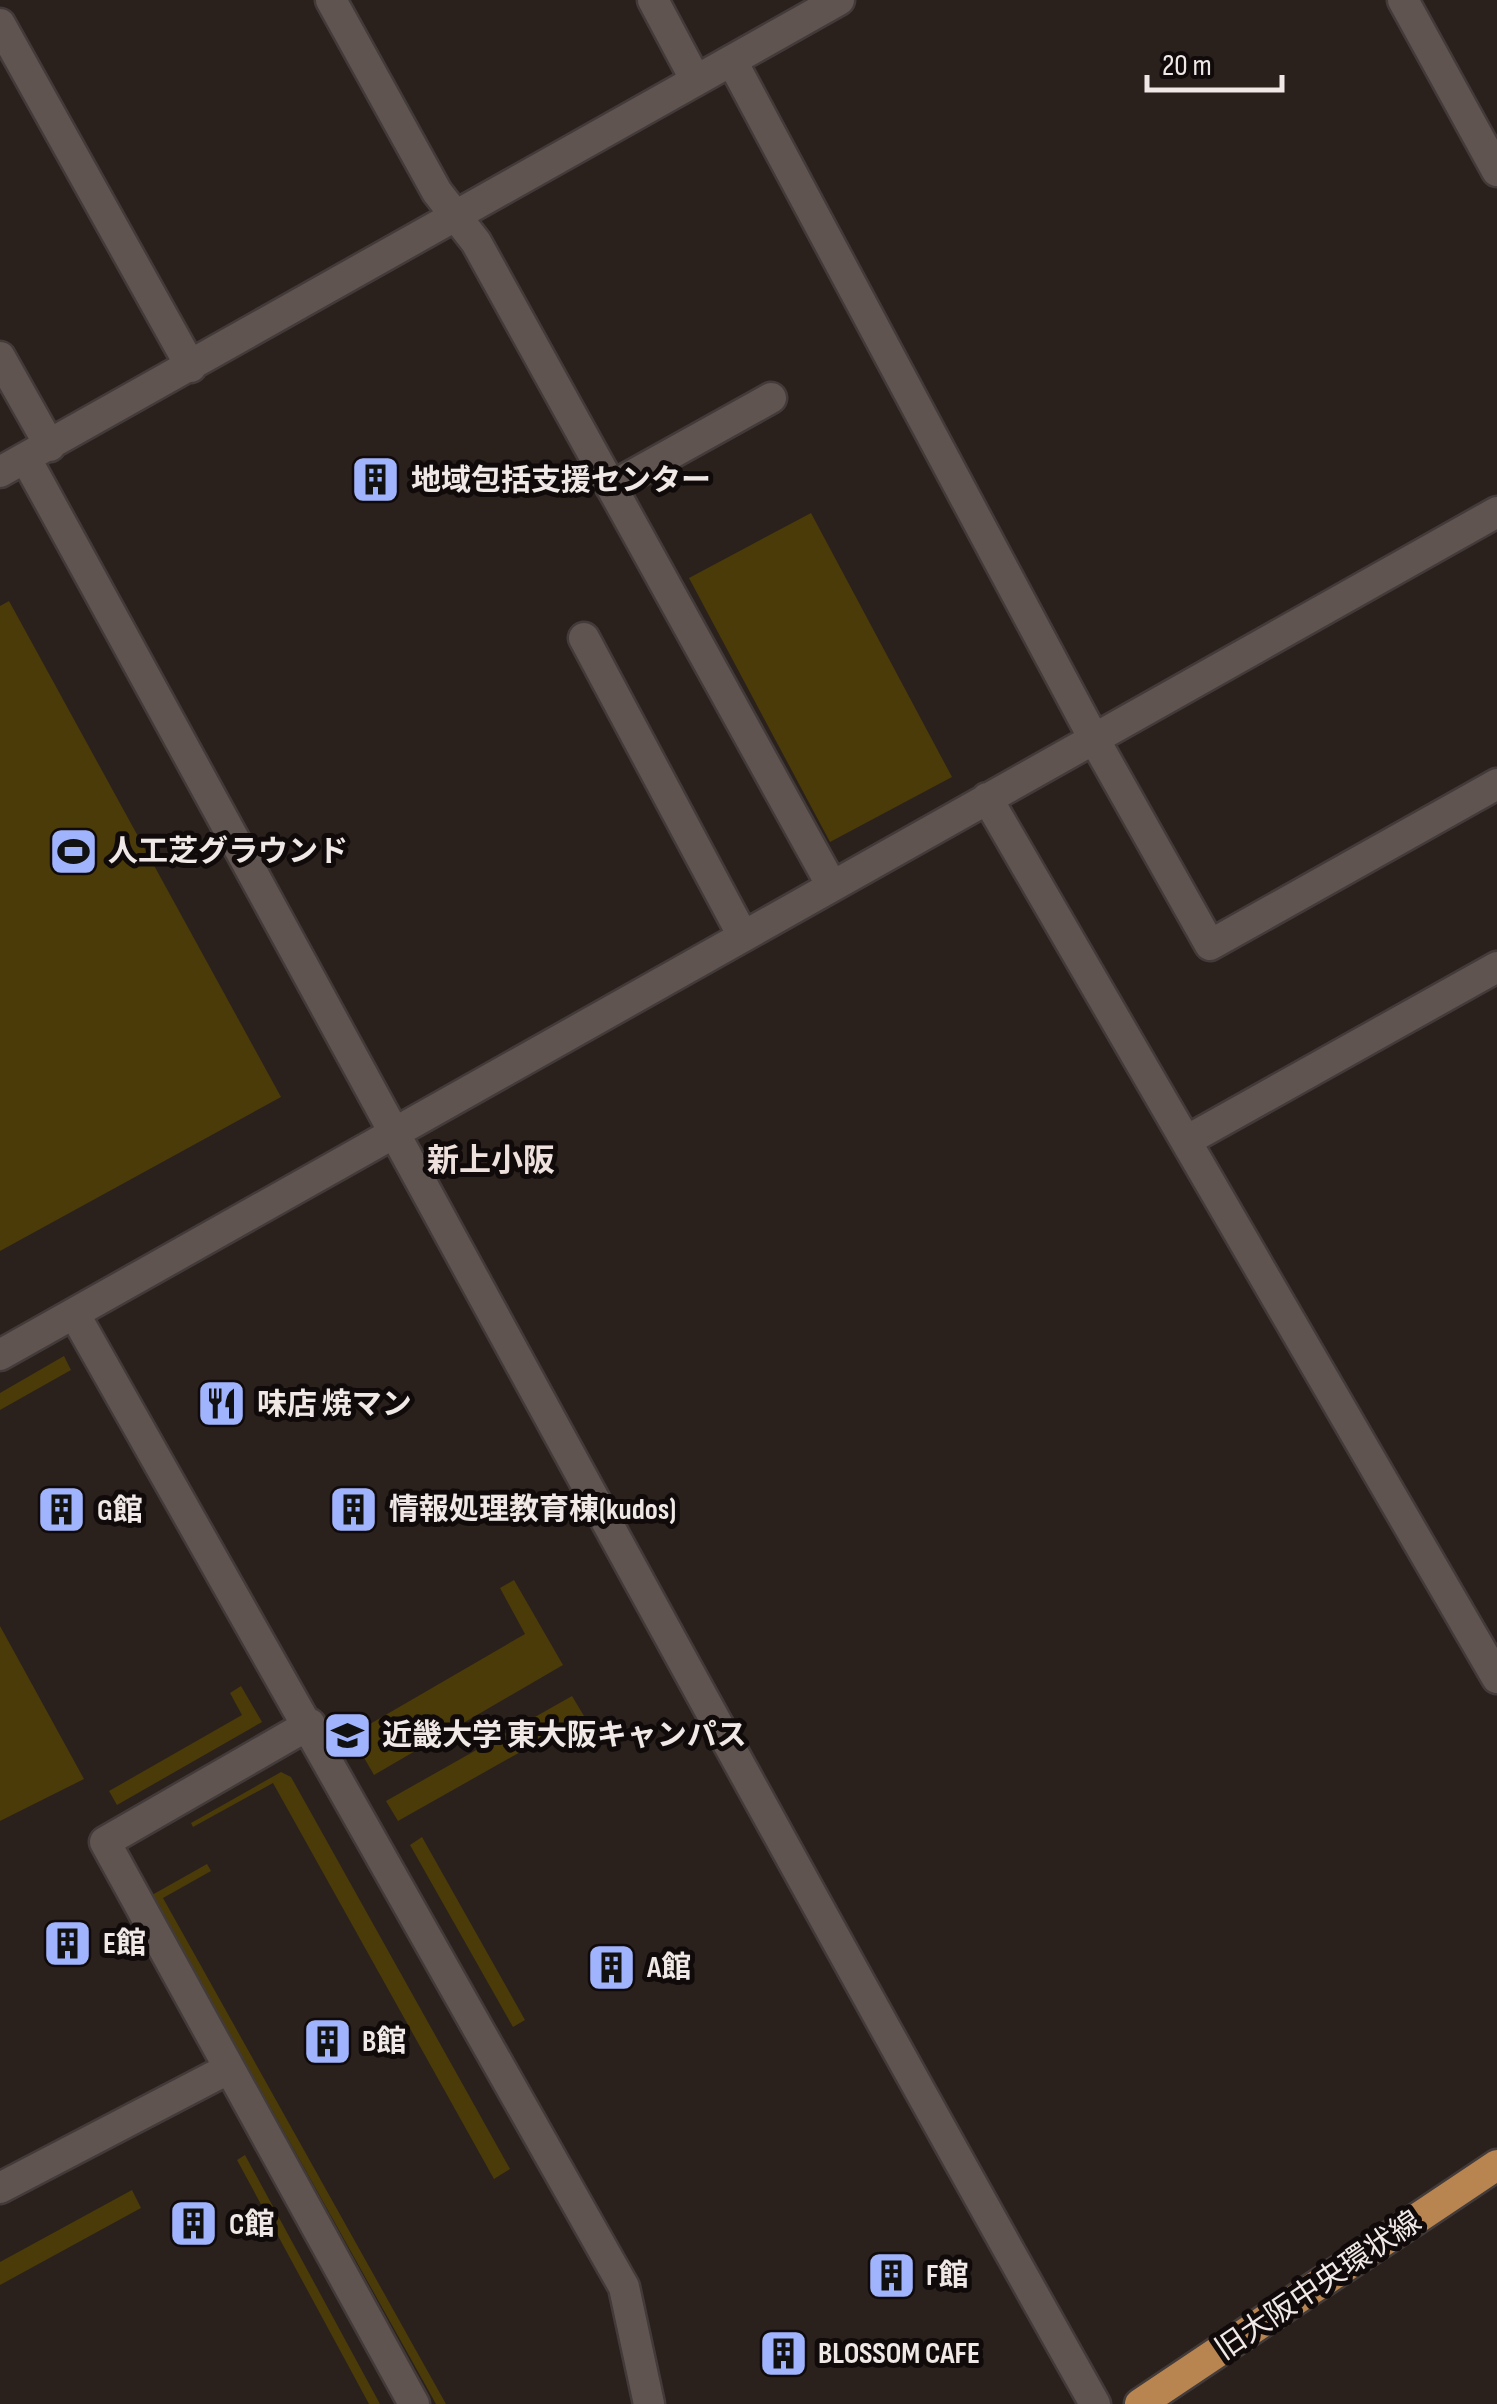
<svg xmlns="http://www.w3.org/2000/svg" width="1497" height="2404" viewBox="0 0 1497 2404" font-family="'Sofia Sans Condensed','Noto Sans JP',sans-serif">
	<rect width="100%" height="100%" fill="#2a211d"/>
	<!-- green -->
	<path fill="#4a3b09" d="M811,513L952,777L830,842L689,578Z
		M9,601L281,1097L0,1251V606Z
		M64,1356L71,1370L0,1410V1393Z
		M514,1580L563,1665L374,1775L351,1735L525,1634L500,1588Z
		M0,1626L84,1779L0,1821Z
		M241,1686L262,1722L117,1805L109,1791L242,1715L230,1693Z
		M572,1696L584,1716L398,1821L386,1801Z
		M281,1772L291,1777L510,2169L494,2179L273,1783L193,1827L191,1823Z
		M422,1837L525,2020L513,2027L410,1845Z
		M207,1864L211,1871L163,1898L446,2404H436L152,1895Z
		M245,2155L380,2404H369L237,2160Z
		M132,2190L141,2208L0,2285V2262Z"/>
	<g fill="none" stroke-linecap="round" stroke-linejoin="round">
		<defs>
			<path id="minor" d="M331,0L437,192L476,242L832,886
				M653,0L695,79
				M1403,0L1497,171
				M0,24L191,367
				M733,63L1093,737L1210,945L1497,784
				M0,357L50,446
				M26,459C382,1107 732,1759 1095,2404
				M0,472L839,0
				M611,487L771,398
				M584,638L743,936
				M987,798L1497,1678
				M1186,1141L1497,967
				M75,1315L624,2287L649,2404
				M0,1355L1497,512
				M310,1724L105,1842L414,2404
				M0,2188L228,2069"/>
			<path id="major" d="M1140,2404L1497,2165"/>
		</defs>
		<!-- minor casing -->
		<use href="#minor" stroke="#433b39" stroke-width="35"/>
		<!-- major casing -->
		<use href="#major" stroke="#433b39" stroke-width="35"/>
		<!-- minor -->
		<use href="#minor" stroke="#5f5450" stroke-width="30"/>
		<!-- major -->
		<use href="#major" stroke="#b88551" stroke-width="30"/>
	</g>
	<!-- icons -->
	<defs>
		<symbol id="building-square" viewBox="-11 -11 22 22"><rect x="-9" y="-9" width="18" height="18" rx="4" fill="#a0b3fd" stroke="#100b0a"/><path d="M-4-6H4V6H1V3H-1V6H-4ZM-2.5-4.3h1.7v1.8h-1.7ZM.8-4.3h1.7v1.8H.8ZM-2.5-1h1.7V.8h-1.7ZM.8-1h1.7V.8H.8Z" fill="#111"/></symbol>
		<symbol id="stadium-square" viewBox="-11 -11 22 22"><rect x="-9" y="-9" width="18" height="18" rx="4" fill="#a0b3fd" stroke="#100b0a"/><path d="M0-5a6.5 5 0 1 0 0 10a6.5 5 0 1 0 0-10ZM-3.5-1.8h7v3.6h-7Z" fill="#111"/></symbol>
		<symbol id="restaurant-square" viewBox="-11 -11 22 22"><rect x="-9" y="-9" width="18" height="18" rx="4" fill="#a0b3fd" stroke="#100b0a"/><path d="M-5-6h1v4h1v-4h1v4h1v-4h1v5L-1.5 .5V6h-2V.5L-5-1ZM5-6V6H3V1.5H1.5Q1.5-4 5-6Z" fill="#111"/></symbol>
		<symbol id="university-square" viewBox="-11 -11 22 22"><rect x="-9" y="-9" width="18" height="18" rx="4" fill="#a0b3fd" stroke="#100b0a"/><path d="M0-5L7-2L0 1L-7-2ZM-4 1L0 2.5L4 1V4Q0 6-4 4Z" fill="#111"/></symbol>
	</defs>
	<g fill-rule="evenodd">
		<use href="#building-square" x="348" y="452" width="55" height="55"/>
		<use href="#stadium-square" x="46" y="824" width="55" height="55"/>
		<use href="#restaurant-square" x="194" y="1376" width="55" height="55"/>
		<use href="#building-square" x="326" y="1482" width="55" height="55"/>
		<use href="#building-square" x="34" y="1482" width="55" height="55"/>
		<use href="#university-square" x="320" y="1708" width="55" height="55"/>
		<use href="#building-square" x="40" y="1916" width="55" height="55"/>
		<use href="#building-square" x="584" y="1940" width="55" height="55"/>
		<use href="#building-square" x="300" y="2014" width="55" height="55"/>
		<use href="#building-square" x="166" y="2196" width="55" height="55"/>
		<use href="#building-square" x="864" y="2248" width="55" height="55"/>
		<use href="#building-square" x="756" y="2326" width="55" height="55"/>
	</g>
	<g text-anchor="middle" stroke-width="10" stroke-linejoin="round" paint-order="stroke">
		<!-- poi labels -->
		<g font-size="30" font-weight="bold" fill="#efe8e6" stroke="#100b0a" text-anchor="start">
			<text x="411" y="490">地域包括支援センター</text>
			<text x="108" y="861">人工芝グラウンド</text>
			<text x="257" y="1414">味店 焼マン</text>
			<text x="389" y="1519">情報処理教育棟(kudos)</text>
			<text x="97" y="1520">G館</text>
			<text x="382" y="1745">近畿大学 東大阪キャンパス</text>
			<text x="103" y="1953">E館</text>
			<text x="647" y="1977">A館</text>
			<text x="362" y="2051">B館</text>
			<text x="229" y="2234">C館</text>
			<text x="926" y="2285">F館</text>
			<text x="818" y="2363">BLOSSOM CAFE</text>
		</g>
		<!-- street labels -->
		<g font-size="30" fill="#efe8e6" stroke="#100b0a">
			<text transform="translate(1318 2285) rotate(-34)" y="10">旧大阪中央環状線</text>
		</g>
		<!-- neighbourhood labels -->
		<g font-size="32" font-weight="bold" fill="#eee0dc" stroke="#100b0a">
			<text x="491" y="1171">新上小阪</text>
		</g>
	</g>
	<!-- scale -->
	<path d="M1147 75v15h135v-15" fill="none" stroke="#efe8e6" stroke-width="5"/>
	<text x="1162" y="75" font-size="30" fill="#efe8e6" stroke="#100b0a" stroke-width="8" paint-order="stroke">20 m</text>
</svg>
